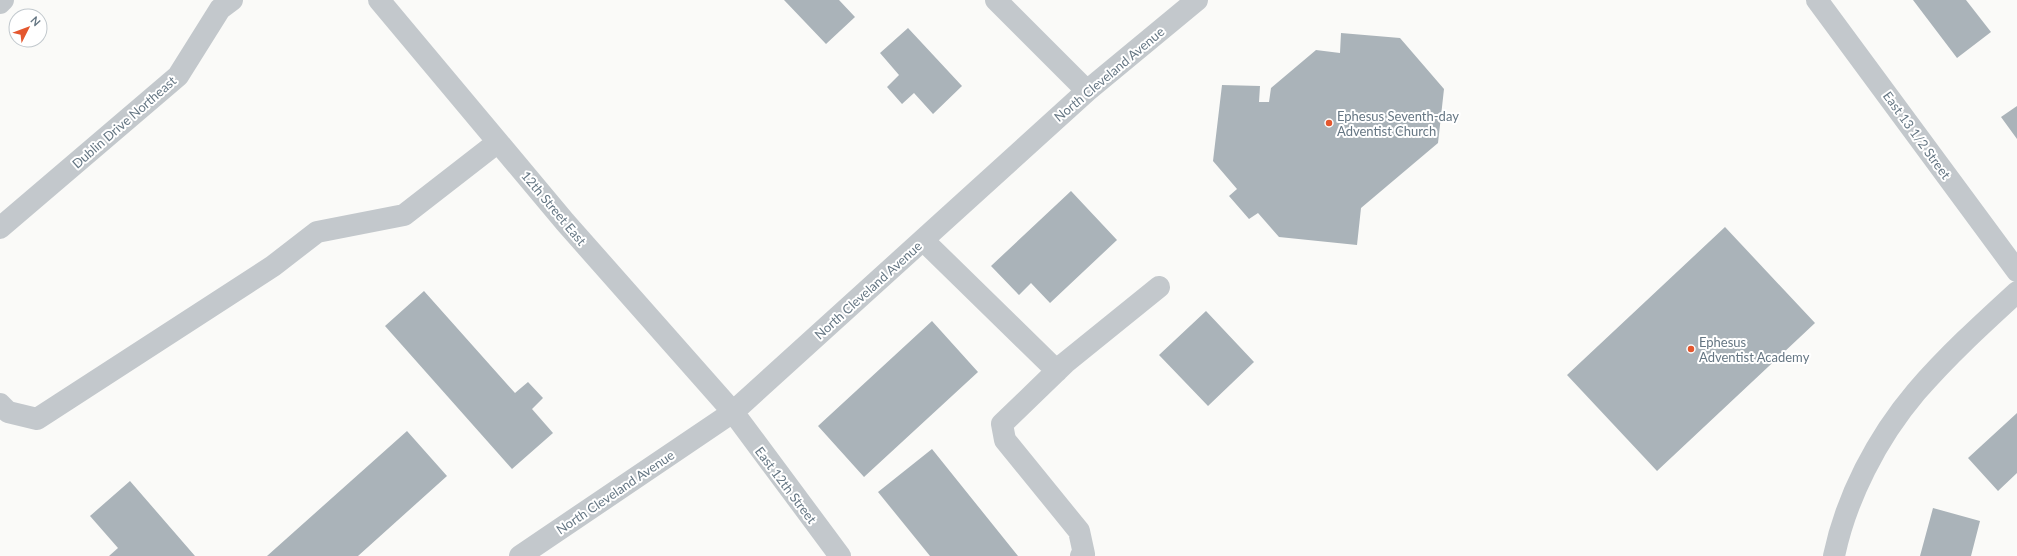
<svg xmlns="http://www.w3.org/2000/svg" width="2017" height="556" viewBox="0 0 2017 556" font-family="Lato,sans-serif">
	<rect width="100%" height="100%" fill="#fafaf8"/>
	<!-- building -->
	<path fill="#aab3b9" d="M784,0H839L855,17L826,44Z
		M1913,0H1966L1991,32L1957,58Z
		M908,28L962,86L933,114L914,93L902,104L887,87L899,75L880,53Z
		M1341,33L1400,38L1444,89L1438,143L1361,208L1357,245L1279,237L1258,213L1249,219L1229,196L1237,189L1213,161L1222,85L1260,86L1259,102H1269L1271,88L1316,50L1340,53Z
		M2017,106V139L2001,117Z
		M1071,191L1117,240L1050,303L1031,283L1019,295L991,266Z
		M1725,227L1815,323L1657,471L1567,375Z
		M424,291L515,393L528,382L543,398L532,409L553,433L512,469L385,326Z
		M1206,311L1254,362L1208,406L1159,355Z
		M932,321L978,372L864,477L818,426Z
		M2017,413V473L1998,491L1968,458Z
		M407,431L447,476L358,556H267Z
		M932,449L1018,556H930L878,492Z
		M130,481L195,556H109L118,548L90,516Z
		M1933,508L1980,521L1971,556H1920Z"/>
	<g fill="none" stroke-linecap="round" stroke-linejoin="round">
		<!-- minor -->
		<path stroke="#c3c8cc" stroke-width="22" d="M379,0L565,222L733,412L840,556
			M996,0L1087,91
			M1817,0L2017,271
			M0,3L3,0
			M0,228L178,76L220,9L232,0
			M923,240L1057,371
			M0,404L8,412L37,419L273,266L317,232L404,215L498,142
			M520,556L733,412L1087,91L1197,0
			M1081,556L1084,554L1079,531L1005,440L1002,424L1065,363L1159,287
			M1834,556C1846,498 1877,438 1916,392C1947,356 1982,324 2017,292"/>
	</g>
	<!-- markers -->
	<g fill="#e4572e" stroke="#fff" stroke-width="1.5">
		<circle cx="1329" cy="123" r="4"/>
		<circle cx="1691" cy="349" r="4"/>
	</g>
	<g text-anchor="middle" stroke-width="4" stroke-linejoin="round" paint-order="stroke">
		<!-- street labels -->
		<g font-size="13" fill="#657683" stroke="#fff">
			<text transform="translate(1109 74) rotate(-40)" y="5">North Cleveland Avenue</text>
			<text transform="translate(124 122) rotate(-41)" y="5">Dublin Drive Northeast</text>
			<text transform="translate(1917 135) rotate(54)" y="5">East 13 1/2 Street</text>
			<text transform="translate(554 208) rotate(50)" y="5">12th Street East</text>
			<text transform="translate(868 290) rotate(-42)" y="5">North Cleveland Avenue</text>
			<text transform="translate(786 485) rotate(53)" y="5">East 12th Street</text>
			<text transform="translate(615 492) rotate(-34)" y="5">North Cleveland Avenue</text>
		</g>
		<!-- poi labels -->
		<g font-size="13" fill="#657683" stroke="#fff" text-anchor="start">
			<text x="1337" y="121">Ephesus Seventh-day<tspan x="1337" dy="15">Adventist Church</tspan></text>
			<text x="1699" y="347">Ephesus<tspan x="1699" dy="15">Adventist Academy</tspan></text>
		</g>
	</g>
	<!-- north arrow -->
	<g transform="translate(28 28) rotate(48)"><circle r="19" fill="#ffffff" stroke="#c1c8cd"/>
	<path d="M0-3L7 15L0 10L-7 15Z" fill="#e4572e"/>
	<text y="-6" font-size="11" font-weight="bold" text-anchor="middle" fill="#657683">N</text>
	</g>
</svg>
